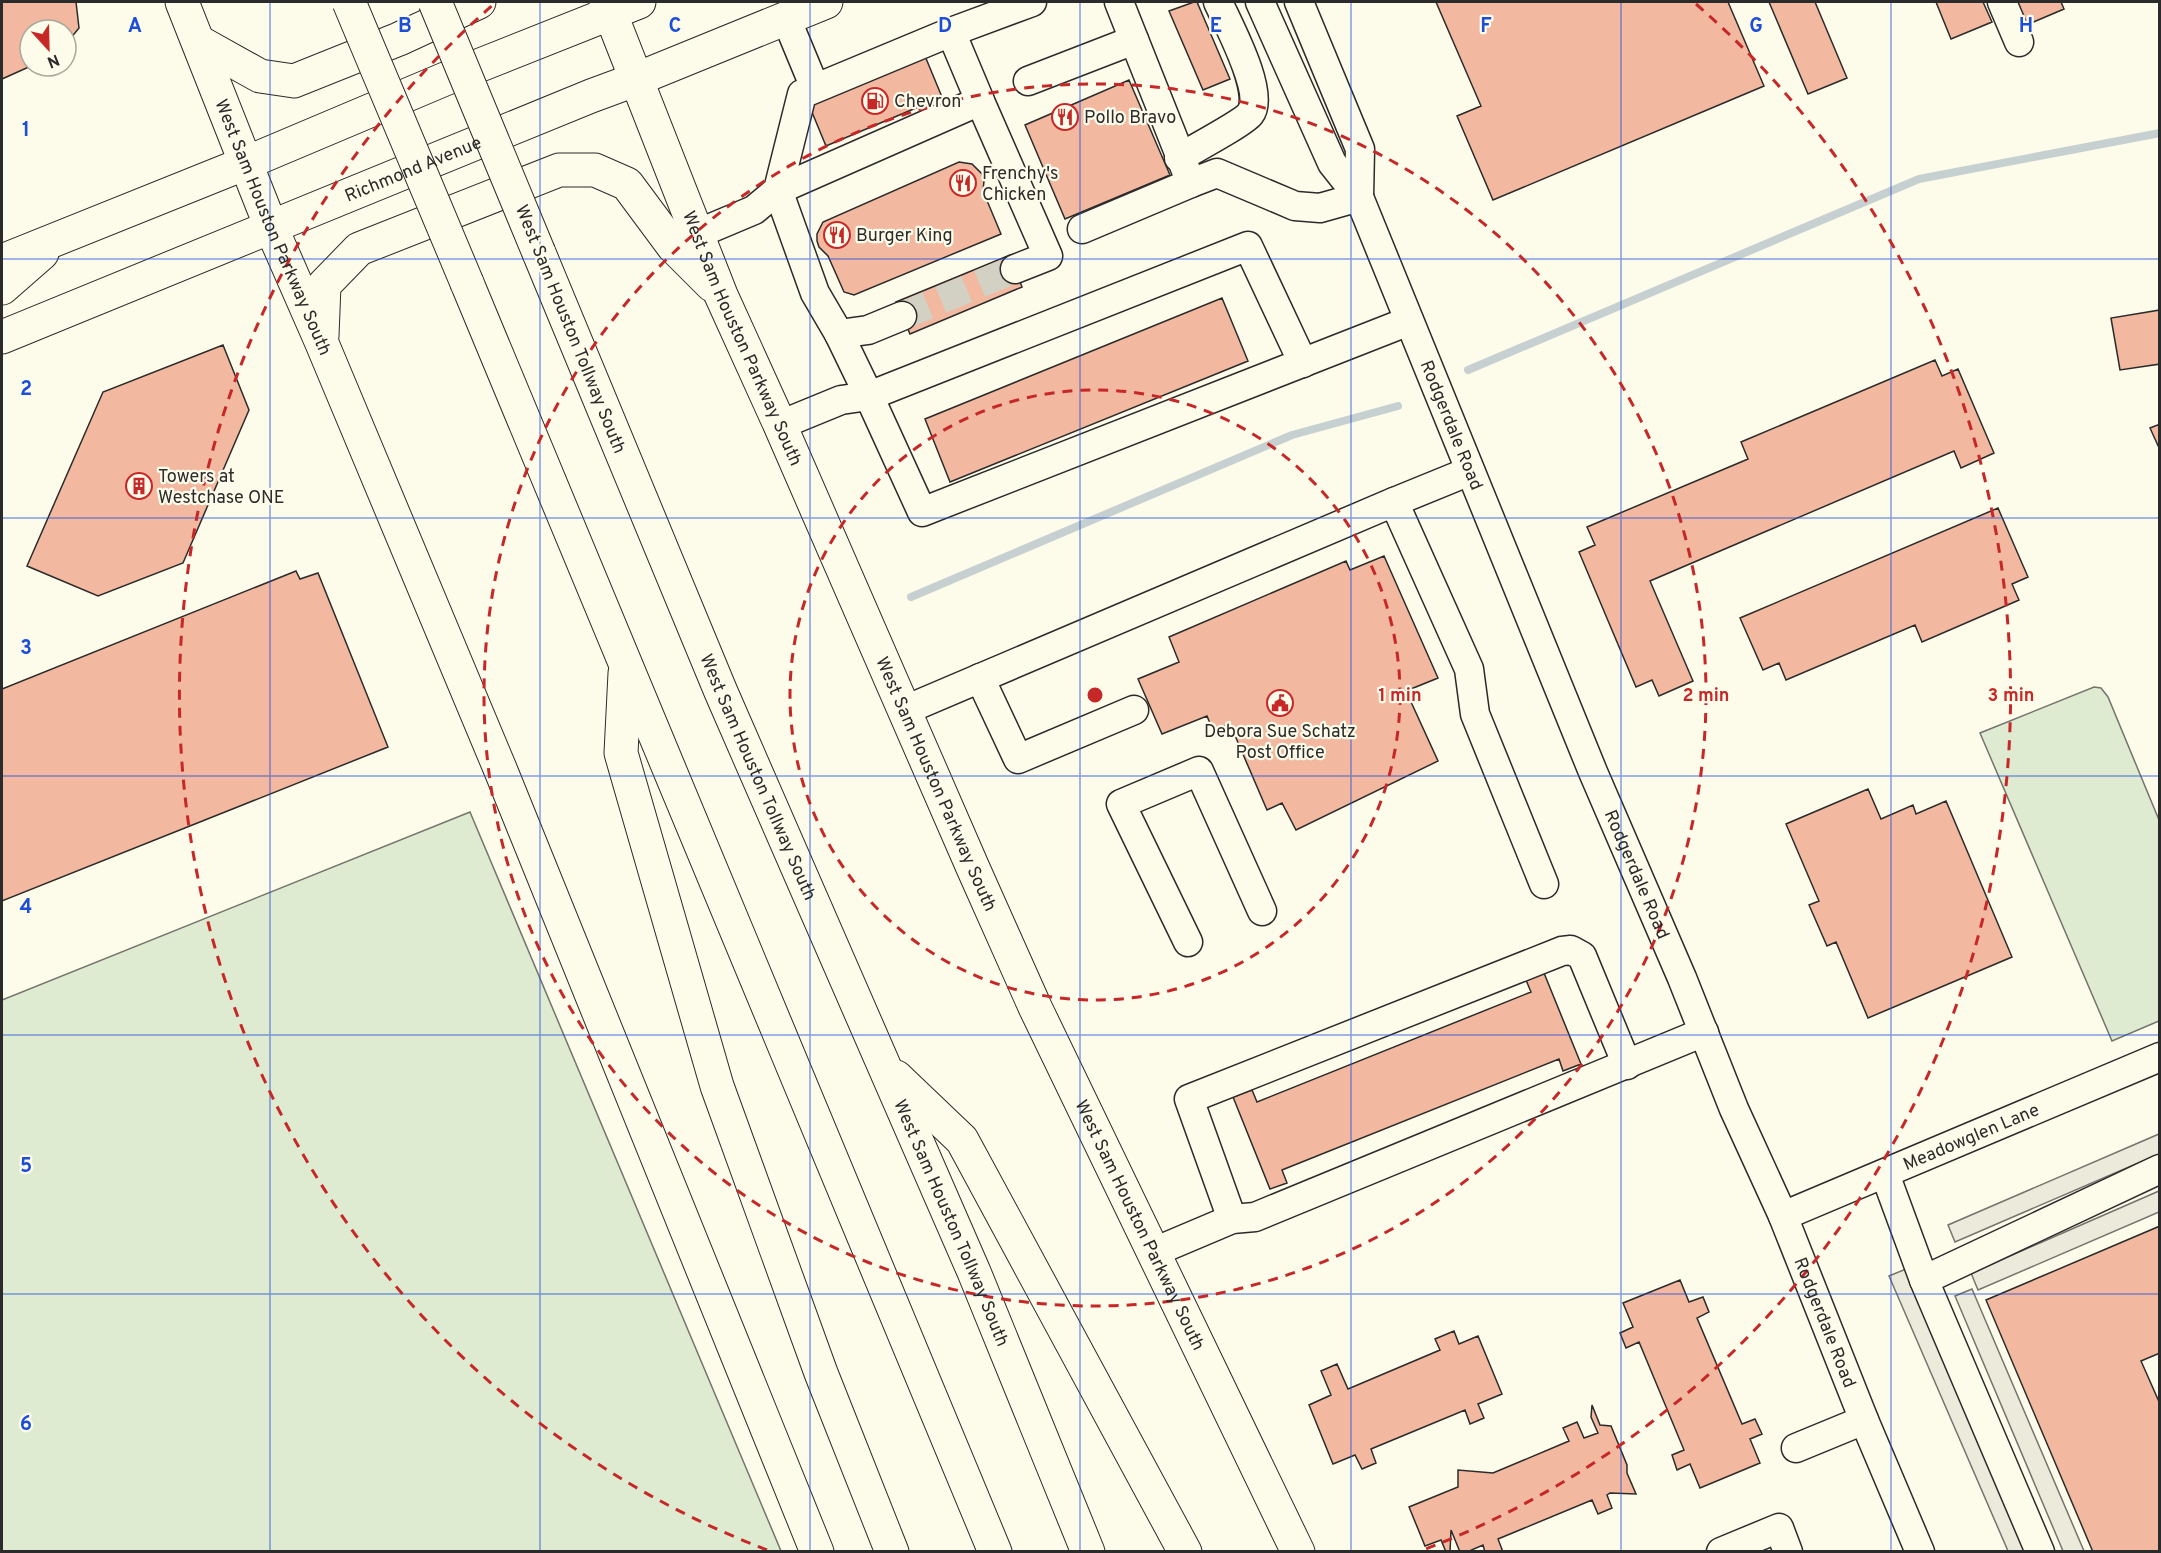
<svg xmlns="http://www.w3.org/2000/svg" width="2161" height="1553" viewBox="0 0 2161 1553" font-family="Overpass,sans-serif">
	<rect width="100%" height="100%" fill="#fdfbea"/>
	<!-- green -->
	<path fill="#deebd1" stroke="#74746e" stroke-width="1.5" d="M2094,687L2101,688L2108,697L2159,820V1021L2112,1041L1980,733Z
		M470,812L781,1551H2V1000Z"/>
	<!-- parking -->
	<path fill="#eceadb" stroke="#74746e" stroke-width="1.5" d="M2159,1134V1154L1955,1242L1948,1225Z
		M2159,1191V1212L1978,1290L1971,1273Z
		M1906,1269L2029,1551H2008L1889,1276Z
		M1972,1289L2084,1551H2063L1955,1296Z"/>
	<g fill="none" stroke-linecap="round" stroke-linejoin="round">
		<!-- stream -->
		<path stroke="#c7d0d0" stroke-width="8" d="M1468,370L1919,179L2160,133
			M911,597L1292,435L1398,406"/>
	</g>
	<!-- building -->
	<path fill="#f2b8a0" stroke="#2b2b2b" stroke-width="1.5" d="M2,2H76L79,28L66,44V30H30L31,66L2,79Z
		M1194,2H1197L1230,79L1203,90L1169,11Z
		M1436,2H1728L1764,86L1493,200L1457,116L1481,106Z
		M1769,2H1815L1847,78L1808,94Z
		M1936,2H1983L1992,22L1951,39Z
		M2014,2H2061L2064,9L2024,26Z
		M925,56L942,97L826,146L809,105Z
		M1129,80L1170,175L1065,219L1025,125Z
		M959,162L972,164L982,174L984,181L983,191L1001,234L854,295L844,292L828,256L819,247L817,241V234L823,222Z
		M1010,255L1022,287L910,334L896,302Z
		M1222,298L1248,361L950,482L925,419Z
		M2160,310V364L2120,370L2111,318Z
		M223,345L249,410L183,563L98,596L27,566L103,392Z
		M1935,360L1942,376L1958,369L1994,453L1961,468L1954,451L1650,581L1693,681L1659,696L1652,680L1636,687L1579,552L1595,545L1587,527L1748,459L1741,442Z
		M2160,424V450L2150,428Z
		M1998,508L2028,577L2012,584L2019,600L1922,642L1915,625L1786,680L1779,663L1763,670L1740,618Z
		M1384,556L1438,678L1406,691L1438,761L1296,830L1282,803L1267,810L1230,724L1213,731L1207,716L1162,734L1138,679L1179,662L1169,637L1346,561L1350,570Z
		M296,571L300,579L318,573L388,747L2,901V689Z
		M1868,789L1881,819L1913,805L1916,814L1946,801L2012,957L1868,1018L1836,942L1827,946L1809,905L1819,901L1786,824Z
		M1544,973L1581,1064L1563,1071L1559,1059L1282,1170L1287,1183L1270,1189L1233,1097L1252,1090L1257,1102L1531,992L1526,980Z
		M2160,1226V1353L2141,1361L2160,1404V1552H2093L1986,1300Z
		M1680,1280L1689,1302L1703,1297L1709,1312L1697,1318L1742,1424L1755,1419L1762,1434L1750,1439L1760,1463L1700,1488L1690,1464L1677,1470L1672,1455L1684,1450L1639,1342L1626,1348L1620,1333L1633,1327L1623,1303Z
		M1454,1331L1459,1344L1478,1336L1502,1394L1478,1404L1484,1418L1470,1424L1465,1410L1371,1449L1376,1463L1362,1469L1355,1455L1333,1464L1309,1405L1331,1395L1321,1371L1337,1364L1348,1389L1440,1350L1435,1339Z
		M1592,1405L1600,1425L1611,1426L1627,1465V1473L1636,1494L1610,1493L1607,1495L1612,1508L1598,1514L1592,1500L1498,1539L1503,1552H1485L1483,1545L1467,1552H1460L1451,1530L1450,1552H1446L1441,1540L1425,1546L1409,1507L1458,1487V1470L1493,1473L1569,1441L1563,1428L1577,1422L1584,1438L1598,1433L1591,1417Z"/>
	<g fill="none" stroke-linecap="round" stroke-linejoin="round">
		<!-- minor-tunnel -->
		<path stroke="#d3d1c4" stroke-width="28" stroke-dasharray="28 14" stroke-linecap="butt" d="M902,316L1015,269"/>
		<defs>
			<g id="minor">
				<path d="M1032,2L951,32L802,94L778,190L815,293L839,334L869,396L1248,246L1303,363"/>
				<path d="M1119,2L1191,183L1217,173L1295,206L1320,208L1359,197"/>
				<path id="s1" d="M1260,2L1332,163L1359,197L1593,772L1682,978L1734,1109L1783,1216L1864,1420L1920,1552"/>
				<path d="M1299,2L1360,149L1359,197"/>
				<path d="M2002,2L2019,42"/>
				<path d="M786,18L815,88"/>
				<path d="M1028,81L1134,40"/>
				<path d="M980,101L1048,256L1015,269"/>
				<path d="M1179,158C1192,150 1243,123 1250,114C1266,94 1228,24 1218,2"/>
				<path d="M1082,229L1191,183"/>
				<path d="M697,234L754,210L778,190L980,101L951,32"/>
				<path d="M839,334L868,330L902,316"/>
				<path d="M780,425L841,400L869,396L922,512L1409,321"/>
				<path d="M1394,502L1470,471"/>
				<path d="M980,678L1018,759L1134,710"/>
				<path d="M903,711L1394,502L1469,669L1475,714L1544,884"/>
				<path d="M1188,942L1121,804L1199,771L1262,911"/>
				<path d="M1885,1174L1924,1280L2040,1552"/>
				<path id="s2" d="M1783,1216L2160,1057"/>
				<path d="M1232,1219L1189,1099L1562,951L1571,950L1582,956L1627,1065"/>
				<path d="M1154,1252L1232,1219L1255,1217L1704,1032"/>
				<path d="M1924,1280L2160,1169"/>
				<path d="M1796,1448L1864,1420"/>
				<path d="M1721,1552L1779,1528L1788,1552"/>
			</g>
			<g id="major">
				<path id="s3" d="M182,2L271,227L321,341L501,771L817,1552"/>
				<path id="s4" d="M606,2L721,295L780,425L973,868L1035,1007L1298,1552"/>
				<path d="M199,42L260,76L294,81L399,39L479,2"/>
				<path d="M2,261L246,163L445,79L639,2"/>
				<path d="M2,288L42,253"/>
				<path d="M322,336L324,285L359,249L559,170H595L627,184L673,246L712,285"/>
				<path id="s5" d="M2,337L591,96L637,79L826,2"/>
			</g>
			<g id="highway">
				<path id="s6" d="M539,253L721,692L974,1272L1088,1552"/>
				<path d="M467,283L995,1552"/>
				<path d="M625,673L621,753L717,1086L821,1373L892,1552"/>
				<path d="M896,1077L962,1140L1185,1552"/>
			</g>
		</defs>
		<!-- minor casing -->
		<use href="#minor" stroke="#2b2b2b" stroke-width="31"/>
		<!-- major casing -->
		<use href="#major" stroke="#2b2b2b" stroke-width="35"/>
		<!-- highway casing -->
		<use href="#highway" stroke="#2b2b2b" stroke-width="35"/>
		<!-- minor -->
		<use href="#minor" stroke="#fdfbea" stroke-width="28"/>
		<!-- major -->
		<use href="#major" stroke="#fdfbea" stroke-width="33"/>
		<!-- highway -->
		<use href="#highway" stroke="#fdfbea" stroke-width="33"/>
		<defs>
			<path id="highway-bridge" d="M349,2L467,283
				M435,2L539,253"/>
		</defs>
		<!-- highway-bridge casing -->
		<use href="#highway-bridge" stroke="#2b2b2b" stroke-width="35" stroke-linecap="butt"/>
		<!-- highway-bridge -->
		<use href="#highway-bridge" stroke="#fdfbea" stroke-width="33"/>
	</g>
	<!-- grid -->
	<path fill="none" stroke="#1d4ed8" stroke-width="1.5" stroke-opacity="0.55" d="M270,2V1552M540,2V1552M810,2V1552M1080,2V1552M1351,2V1552M1621,2V1552M1891,2V1552M2,259H2160M2,518H2160M2,776H2160M2,1035H2160M2,1294H2160"/>
	<!-- distance rings -->
	<g fill="none" stroke="#c62828" stroke-width="3" stroke-dasharray="10 8">
		<circle cx="1095" cy="695" r="305"/>
		<circle cx="1095" cy="695" r="611"/>
		<path d="M767 1550A916 916 0 0 1 494 4M1696 4A916 916 0 0 1 1423 1550"/>
	</g>
	<!-- icons -->
	<defs>
		<symbol id="fuel-ring" viewBox="-11 -11 22 22"><circle r="9.5" fill="#fdfbea" stroke="#c62828" stroke-width="1.5"/><path d="M-5.5-6h7V0h2V4h1.3V-2.5L3-4.5l.8-.8L6-3V5H2.5V1h-1V6h-7ZM-4.2-4.7v3.2H.2V-4.7Z" fill="#c62828"/></symbol>
		<symbol id="restaurant-ring" viewBox="-11 -11 22 22"><circle r="9.5" fill="#fdfbea" stroke="#c62828" stroke-width="1.5"/><path d="M-5-6h1v4h1v-4h1v4h1v-4h1v5L-1.5 .5V6h-2V.5L-5-1ZM5-6V6H3V1.5H1.5Q1.5-4 5-6Z" fill="#c62828"/></symbol>
		<symbol id="building-ring" viewBox="-11 -11 22 22"><circle r="9.5" fill="#fdfbea" stroke="#c62828" stroke-width="1.5"/><path d="M-4-6H4V6H1V3H-1V6H-4ZM-2.5-4.3h1.7v1.8h-1.7ZM.8-4.3h1.7v1.8H.8ZM-2.5-1h1.7V.8h-1.7ZM.8-1h1.7V.8H.8Z" fill="#c62828"/></symbol>
		<symbol id="civic-ring" viewBox="-11 -11 22 22"><circle r="9.5" fill="#fdfbea" stroke="#c62828" stroke-width="1.5"/><path d="M-.6-6.5H3V-4.5H.6V-3L4-1V1h2V6H-6V1h2V-1L-.6-3ZM-1.2 2.5V6h2.4V2.5Z" fill="#c62828"/></symbol>
	</defs>
	<g fill-rule="evenodd">
		<use href="#fuel-ring" x="860" y="86" width="30" height="30"/>
		<use href="#restaurant-ring" x="1050" y="102" width="30" height="30"/>
		<use href="#restaurant-ring" x="948" y="168" width="30" height="30"/>
		<use href="#restaurant-ring" x="822" y="220" width="30" height="30"/>
		<use href="#building-ring" x="124" y="471" width="30" height="30"/>
		<use href="#civic-ring" x="1265" y="688" width="30" height="30"/>
	</g>
	<g text-anchor="middle" stroke-width="4.5" stroke-linejoin="round" paint-order="stroke">
		<!-- poi labels -->
		<g font-size="18" fill="#2b2b2b" stroke="#fdfbea" text-anchor="start">
			<text x="894" y="107">Chevron</text>
			<text x="1084" y="123">Pollo Bravo</text>
			<text x="982" y="179">Frenchy's<tspan x="982" dy="21">Chicken</tspan></text>
			<text x="856" y="241">Burger King</text>
			<text x="158" y="482">Towers at<tspan x="158" dy="21">Westchase ONE</tspan></text>
			<text x="1280" y="737" text-anchor="middle">Debora Sue Schatz<tspan x="1280" dy="21">Post Office</tspan></text>
		</g>
		<!-- street labels -->
		<g font-size="18" fill="#2b2b2b" stroke="#fdfbea">
			<text dy="6" stroke="none"><textPath href="#s5" startOffset="444">Richmond Avenue</textPath></text>
			<text dy="6" stroke="none"><textPath href="#s3" startOffset="243">West Sam Houston Parkway South</textPath></text>
			<text transform="translate(571 329) rotate(68)" y="6">West Sam Houston Tollway South</text>
			<text dy="6" stroke="none"><textPath href="#s4" startOffset="363">West Sam Houston Parkway South</textPath></text>
			<text dy="6" stroke="none"><textPath href="#s1" startOffset="466">Rodgerdale Road</textPath></text>
			<text dy="6" stroke="none"><textPath href="#s6" startOffset="568">West Sam Houston Tollway South</textPath></text>
			<text dy="6" stroke="none"><textPath href="#s4" startOffset="849">West Sam Houston Parkway South</textPath></text>
			<text dy="6" stroke="none"><textPath href="#s1" startOffset="952">Rodgerdale Road</textPath></text>
			<text dy="6" stroke="none"><textPath href="#s2" startOffset="204">Meadowglen Lane</textPath></text>
			<text dy="6" stroke="none"><textPath href="#s6" startOffset="1054">West Sam Houston Tollway South</textPath></text>
			<text dy="6" stroke="none"><textPath href="#s4" startOffset="1335">West Sam Houston Parkway South</textPath></text>
			<text dy="6" stroke="none"><textPath href="#s1" startOffset="1438">Rodgerdale Road</textPath></text>
		</g>
	</g>
	<g font-size="20" text-anchor="middle" font-weight="bold" fill="#1d4ed8" stroke="#fdfbea" stroke-width="4.5" stroke-linejoin="round" paint-order="stroke">
		<text x="135" y="32">A</text>
		<text x="405" y="32">B</text>
		<text x="675" y="32">C</text>
		<text x="945" y="32">D</text>
		<text x="1216" y="32">E</text>
		<text x="1486" y="32">F</text>
		<text x="1756" y="32">G</text>
		<text x="2026" y="32">H</text>
		<text x="26" y="136">1</text>
		<text x="26" y="395">2</text>
		<text x="26" y="654">3</text>
		<text x="26" y="913">4</text>
		<text x="26" y="1172">5</text>
		<text x="26" y="1430">6</text>
	</g>
	<circle cx="1095" cy="695" r="9" fill="#c62828" stroke="#fdfbea" stroke-width="3"/>
	<g font-size="18" text-anchor="middle" font-weight="bold" fill="#c62828" stroke="#fdfbea" stroke-width="4.5" stroke-linejoin="round" paint-order="stroke">
		<text x="1400" y="701">1 min</text>
		<text x="1706" y="701">2 min</text>
		<text x="2011" y="701">3 min</text>
	</g>
	<!-- border -->
	<rect width="2161" height="1553" fill="none" stroke="#2b2b2b" stroke-width="6"/>
	<!-- north arrow -->
	<g transform="translate(48 48) rotate(158)"><circle r="28" fill="#fdfbea" stroke="#a9a89e" stroke-width="1.5"/>
	<path d="M0-4.5L10 22L0 15L-10 22Z" fill="#c62828"/>
	<text y="-9" font-size="16" font-weight="bold" text-anchor="middle" fill="#2b2b2b">N</text>
	</g>
</svg>
